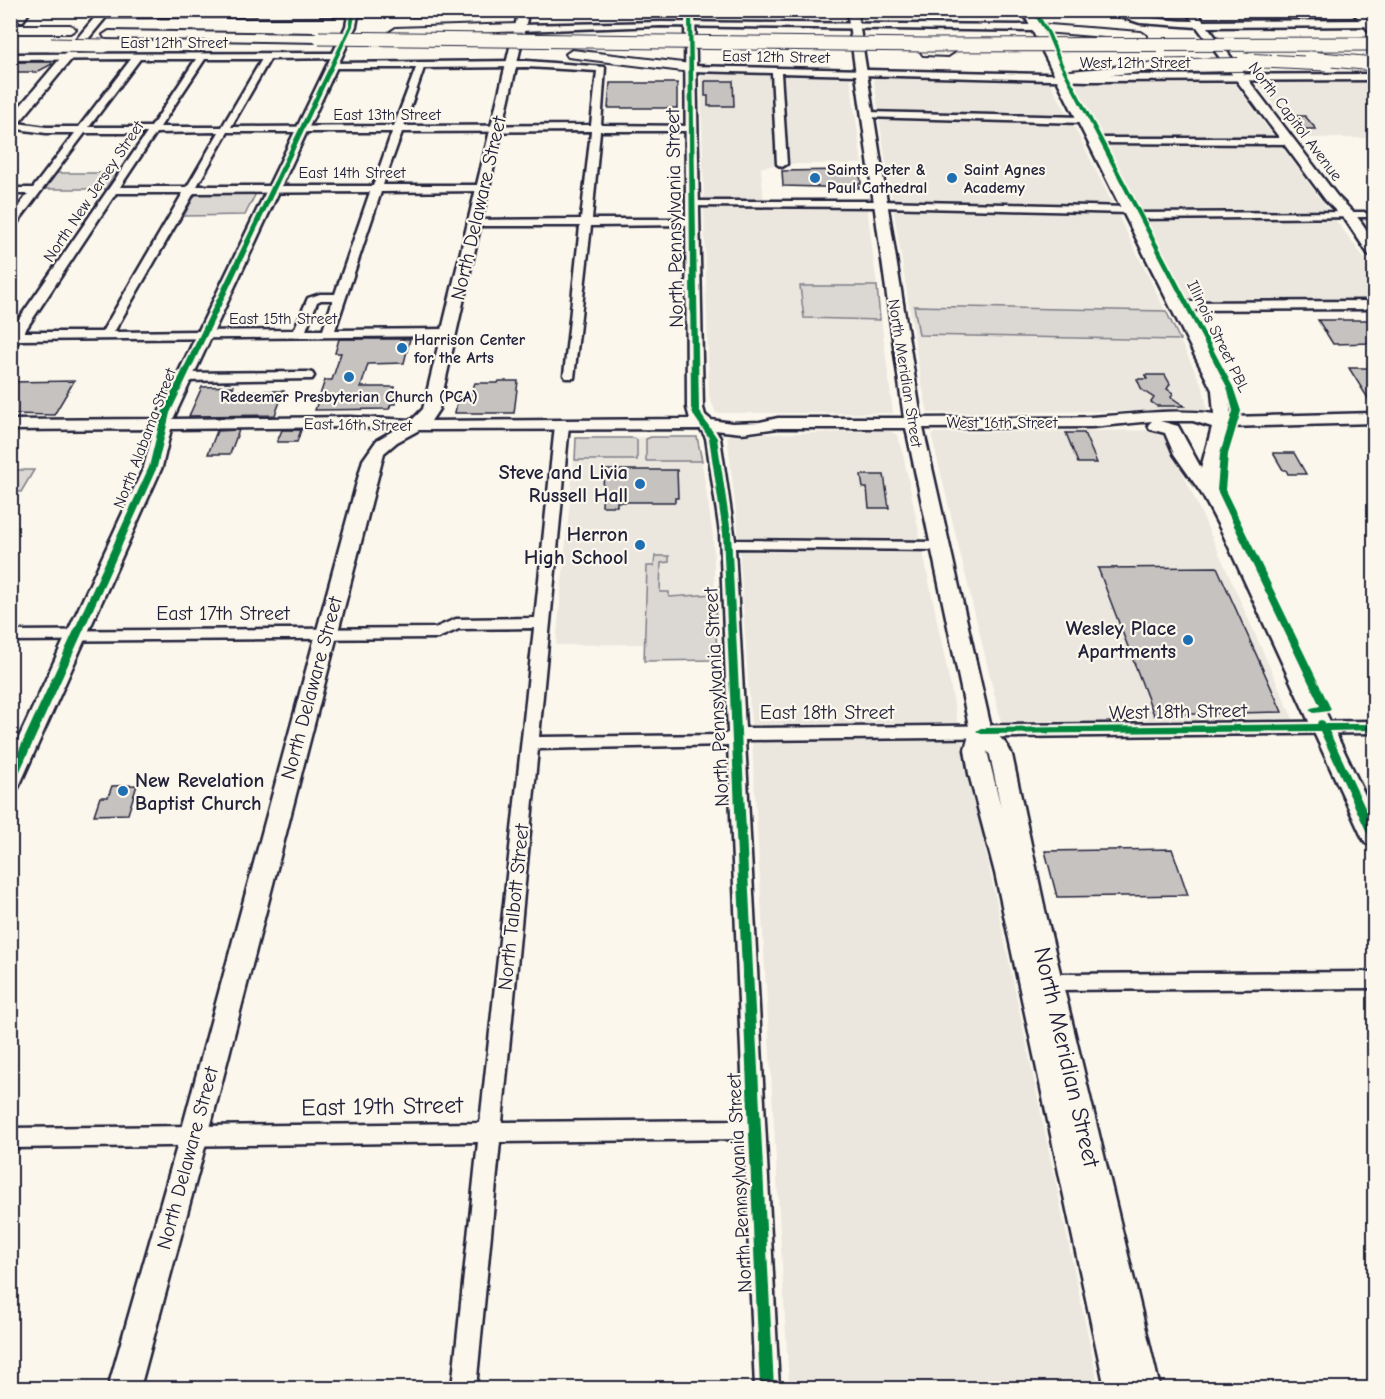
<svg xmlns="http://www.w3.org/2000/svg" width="1385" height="1399" viewBox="0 0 1385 1399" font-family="'Comic Neue',sans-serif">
	<rect width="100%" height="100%" fill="#fbf7ec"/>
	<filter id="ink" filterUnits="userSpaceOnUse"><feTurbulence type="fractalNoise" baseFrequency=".0167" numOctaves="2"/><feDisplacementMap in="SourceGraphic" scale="12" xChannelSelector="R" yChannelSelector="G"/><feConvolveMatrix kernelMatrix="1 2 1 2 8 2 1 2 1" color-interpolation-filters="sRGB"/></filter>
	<g filter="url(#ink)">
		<!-- built -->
		<path fill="#ebe7df" d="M708,74L850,76L862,164H782L763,167L761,168L764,201H704L701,75Z
			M873,76L1049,80L1069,117L879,113Z
			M1374,79V138H1299L1255,80Z
			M1162,80H1232L1275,138H1104L1074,81Z
			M879,118L1072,122L1203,387L1207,410L928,413L921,381Z
			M1279,143L1330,212L1143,213L1107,144Z
			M704,207H867L893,413H716L709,396Z
			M1146,219H1335L1374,271V302H1190Z
			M1164,430L1293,719L1001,722L932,437L933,433Z
			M890,431L897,435L903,454L958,723L751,725L738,528L727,435Z
			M698,437L713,536L717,660L644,661V644L556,645L576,438Z
			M962,739L1099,1388H789L752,742Z"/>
		<!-- green -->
		<path fill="#dbd8d3" stroke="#7e7d87" stroke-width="1.5" d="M54,173H116L105,189H42Z
			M197,191H257L245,215L184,216Z
			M800,286H877L880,320L804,318Z
			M914,306L1166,311L1180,340L919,335Z
			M651,437H697L702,461H646V439Z
			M576,438H634L637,440V460H575Z
			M10,470H34L21,492H11Z
			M655,556H669V562L661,563L660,592H669V597L715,594L717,660L644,661L647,566H654Z"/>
		<!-- building -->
		<path fill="#c6c2c0" stroke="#22223b" stroke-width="1.5" d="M10,62H51L52,64L37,72H10Z
			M705,81H733L734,106H708V96H705Z
			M610,83H677V108H608Z
			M1290,116H1305L1316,129H1300Z
			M843,170H857V173H860L861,184H858L859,188L783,186L782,171Z
			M1318,320H1374V343L1333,344Z
			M339,339H410L404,363L368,364L361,387H395L394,392H399L396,404H391L389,409L315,410L325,380H332L341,353H335Z
			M1349,368H1374V408Z
			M1145,375H1165L1170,384L1167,389L1173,393L1171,397L1184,406H1157L1151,402L1154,398L1142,390L1137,379H1147Z
			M74,381L54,415L10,414V382Z
			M499,381H518L514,413H455L458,396H470L475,383H498Z
			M234,386L232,391H284L275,415L189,416L202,387Z
			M239,430L230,454H208L217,431Z
			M282,430H301L297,442H277Z
			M1066,433H1084L1097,463H1078Z
			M1273,453H1294L1306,474H1288L1286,470H1283Z
			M604,470H677L678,498H675V502H617V506H602Z
			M861,475H884L889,508H869L867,488H863Z
			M1217,567L1282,712L1154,715L1098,568Z
			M137,785L128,814L94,815L100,797H108L112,786Z
			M1172,849L1188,895L1057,897L1045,851Z"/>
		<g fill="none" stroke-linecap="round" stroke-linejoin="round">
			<defs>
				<path id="minor" d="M22,10H31L23,21H17L16,19Z
					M1351,10H1360L1374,27V33H1371Z
					M523,11L527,13L526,15L103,17L99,15L103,13Z
					M661,22L1036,25L1040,28L1036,31L661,26L520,31L516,28L520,25Z
					M337,53L341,56L340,58L270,59L231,127L394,126L416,68H329V64L332,63L527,61L605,67L601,125L694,126V130L691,131H600L592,219H692L697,222L692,225L591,226L574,378H566L564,375L580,226H474L469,223L474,220L581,219L591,131L402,132L383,185H482L487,188L482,191L381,192L335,330L448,329L452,330V336L19,340L15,346L10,347V332L147,133H85L14,227L10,228V217L28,194H10V188H33L75,133H46L10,128V122L46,127H79L131,59L10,60V54ZM140,59H196L151,127H89ZM205,59H262L222,127H160ZM527,67L597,71L591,125L404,126L424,68ZM219,132L187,187H120L156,133ZM228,132H392L373,186H197ZM370,192L335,294H320L308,298L294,330L114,332L194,193ZM116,193H183L102,332H24ZM321,300H333L323,330H306L317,302Z
					M688,66L1090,75L1374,74V80L1090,81L781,73L787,164L782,167L777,164L772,73L691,71L687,68Z
					M867,112L1082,117L1087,120L1082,123L864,117V113Z
					M1093,138H1289L1294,141L1289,144L1090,143L1088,141Z
					M692,201H880L1128,207L1133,210L1128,213L880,207L688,206L687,204Z
					M1364,212L1369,215L1368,217L1131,219L1126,216L1131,213Z
					M1374,301V309L1178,310L1172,306L1178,302Z
					M308,372L312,373L314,376L312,379L183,381L177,377L183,373Z
					M705,420L710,421L720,438L735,540L940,542L947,546L940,550L735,548L745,728L1374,721V733L745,740L779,1388H755L744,1139L500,1142L476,1388H452L478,1142L10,1148V1128L480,1123L534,628L459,629L438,638L10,641V631L435,628L456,619L535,618L555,425L562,421L569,425L539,737L722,735L728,733L720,533L706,438L698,424ZM728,745L744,1120L502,1122L538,749Z
					M1374,972V988L1051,990L1044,988L1041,982L1044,976L1051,974Z"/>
				<path id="major" d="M101,10H112L14,129L10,130V118Z
					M349,10H359L356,26L173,419L349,417L412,420L423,409L519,10H529L439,409L431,421L690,419L687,408L685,10H695L703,408L705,415L711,420L732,423L760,422L778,418H904L847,10H857L921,418C977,417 1034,419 1091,417C1133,415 1172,408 1214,414L1212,390L1022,10H1032L1228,390L1231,417L1374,413V423L1229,427C1224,450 1212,474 1221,498C1226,510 1234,521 1240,532L1374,814V846L1366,843L1362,837L1222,532L1202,494L1174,454L1165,433L1150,429L1148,425L1152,421L1092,427L923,428L991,728L1007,745L1012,755L1045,910L1160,1388H1105L995,873L969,774L965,750L970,731L906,428H778L742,433L705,429L419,430L397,442L384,453L208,1136L140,1388H108L180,1136L363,460L377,440L396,429L349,427L171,429L162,467L21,782L18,788L10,790V757L144,467L154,429L10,430V420L156,419L346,26ZM1160,421H1193L1212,427L1201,468L1178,426ZM987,751L990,755L1001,808Z
					M1100,10C1116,10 1128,15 1144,17C1160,19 1176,21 1193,21L1185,10H1196L1203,21L1374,20V26L1208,27L1337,196C1354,213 1374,231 1374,256L1369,255L1347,222L1327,202L1197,27L1140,23Z"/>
				<path id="highway" d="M520,24L526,28L524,31L396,36L390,32L396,28Z
					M1036,24L1141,32L1147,36L1141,40L1032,31V25Z
					M10,25H70L76,29L70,33H10Z
					M109,31L319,34L325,38L319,42L105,38L103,35Z
					M927,48H948L954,52L948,56L923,55L921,52L923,49Z
					M572,50L691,64L697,68L691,72L568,57L566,54Z
					M1165,62L1171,66L1170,69L1060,80L1054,76L1060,72Z"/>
			</defs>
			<!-- minor casing -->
			<use href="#minor" stroke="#22223b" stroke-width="5"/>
			<!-- major casing -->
			<use href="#major" stroke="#22223b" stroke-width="5"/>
			<!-- highway casing -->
			<use href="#highway" stroke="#22223b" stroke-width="4"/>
			<!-- minor -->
			<use href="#minor" fill="#fbf7ec" fill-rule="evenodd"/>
			<!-- major -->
			<use href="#major" fill="#fbf7ec" fill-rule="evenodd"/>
			<!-- highway -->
			<use href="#highway" fill="#fbf7ec" fill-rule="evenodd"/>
			<defs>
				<path id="highway-bridge" d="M319,38L927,45L1374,44
					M51,45L104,46
					M1310,58L1374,64
					M1244,60L1326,64
					M1165,66L1259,64"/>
			</defs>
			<!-- highway-bridge casing -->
			<use href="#highway-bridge" stroke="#22223b" stroke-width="15" stroke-linecap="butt"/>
			<!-- highway-bridge -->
			<use href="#highway-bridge" stroke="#fbf7ec" stroke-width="13"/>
			<defs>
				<path id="cycleway" d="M352,10H356L353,26L170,413L157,467L15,782L10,785V770L149,467L162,413L349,26Z
					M688,10H692L699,408L702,416L717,438L731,533L774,1388H760L723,533L709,438L694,416L691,408Z
					M1031,10H1036L1050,33L1063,64L1233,387L1241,411L1228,454L1225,490L1331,709L1329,711L1314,713L1309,710L1311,708L1320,706L1217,490L1220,454L1233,411L1227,387L1059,64L1046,33Z
					M1321,720L1324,721L1326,724H1374V730L1329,731L1374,827V840H1370L1369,837L1320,731L981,734L976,731L981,728L1317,724L1318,721Z"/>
			</defs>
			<!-- cycleway casing -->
			<use href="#cycleway" stroke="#fbf7ec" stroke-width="4"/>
			<!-- cycleway -->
			<use href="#cycleway" fill="#00873e" fill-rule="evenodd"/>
		</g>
	</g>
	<!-- markers -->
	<g fill="#1f6fb2" stroke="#fbf7ec" stroke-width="2">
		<circle cx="815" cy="178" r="6"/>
		<circle cx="952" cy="178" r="6"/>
		<circle cx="402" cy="348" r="6"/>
		<circle cx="349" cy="377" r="6"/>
		<circle cx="640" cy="484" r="6"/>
		<circle cx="640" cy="545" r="6"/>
		<circle cx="1188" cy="640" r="6"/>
		<circle cx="123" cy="791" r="6"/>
	</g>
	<g text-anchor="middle" stroke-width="4.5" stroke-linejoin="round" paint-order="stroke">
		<!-- far-street labels -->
		<g font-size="16" fill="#22223b" stroke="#fbf7ec">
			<text x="174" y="48">East 12th Street</text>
			<text transform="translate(776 56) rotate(1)" y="6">East 12th Street</text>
			<text x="1135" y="68">West 12th Street</text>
			<text x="387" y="120">East 13th Street</text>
			<text transform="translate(1296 121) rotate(53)" y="6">North Capitol Avenue</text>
			<text x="352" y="178">East 14th Street</text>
			<text transform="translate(93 191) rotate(-56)" y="6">North New Jersey Street</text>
			<text x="283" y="324">East 15th Street</text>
			<text transform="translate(1219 336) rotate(64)" y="6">Illinois Street PBL</text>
			<text transform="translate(906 373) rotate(81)" y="6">North Meridian Street</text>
			<text x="1002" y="428">West 16th Street</text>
			<text transform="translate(358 424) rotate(1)" y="6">East 16th Street</text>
			<text transform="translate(144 438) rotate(-69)" y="6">North Alabama Street</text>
		</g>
		<!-- far-poi labels -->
		<g font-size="16" font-weight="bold" fill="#22223b" stroke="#fbf7ec" text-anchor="start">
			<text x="827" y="175">Saints Peter &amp;<tspan x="827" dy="18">Paul Cathedral</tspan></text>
			<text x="964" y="175">Saint Agnes<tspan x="964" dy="18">Academy</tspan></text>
			<text x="414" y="345">Harrison Center<tspan x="414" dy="18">for the Arts</tspan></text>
			<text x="349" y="402" text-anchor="middle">Redeemer Presbyterian Church (PCA)</text>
		</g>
		<!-- street labels -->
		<g font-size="20" fill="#22223b" stroke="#fbf7ec">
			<text transform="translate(478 208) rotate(-77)" y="7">North Delaware Street</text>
			<text transform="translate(674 218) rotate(-91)" y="7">North Pennsylvania Street</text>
			<text x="223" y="620">East 17th Street</text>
			<text transform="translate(311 688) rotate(-75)" y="7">North Delaware Street</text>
			<text transform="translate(716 697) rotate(-93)" y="7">North Pennsylvania Street</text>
			<text transform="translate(1178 711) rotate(-1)" y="7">West 18th Street</text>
			<text x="827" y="719">East 18th Street</text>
			<text transform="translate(513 907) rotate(-84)" y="7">North Talbott Street</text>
			<text transform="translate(187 1158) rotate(-75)" y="7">North Delaware Street</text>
			<text transform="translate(739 1183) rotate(-93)" y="7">North Pennsylvania Street</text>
		</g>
		<!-- poi labels -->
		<g font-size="20" font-weight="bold" fill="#22223b" stroke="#fbf7ec" text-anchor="end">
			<text x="628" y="479">Steve and Livia<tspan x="628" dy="23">Russell Hall</tspan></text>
			<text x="628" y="541">Herron<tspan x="628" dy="23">High School</tspan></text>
			<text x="1176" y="635">Wesley Place<tspan x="1176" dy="23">Apartments</tspan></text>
			<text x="135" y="787" text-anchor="start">New Revelation<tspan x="135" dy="23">Baptist Church</tspan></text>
		</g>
		<!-- near-street labels -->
		<g font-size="24" fill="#22223b" stroke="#fbf7ec">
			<text transform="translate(1067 1057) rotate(77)" y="8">North Meridian Street</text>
			<text transform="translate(382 1106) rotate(-1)" y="8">East 19th Street</text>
		</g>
	</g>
	<!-- margin -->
	<rect width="1385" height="1399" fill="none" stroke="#fbf7ec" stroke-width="36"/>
	<rect x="18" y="18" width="1349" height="1363" fill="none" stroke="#22223b" stroke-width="2" filter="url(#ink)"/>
</svg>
